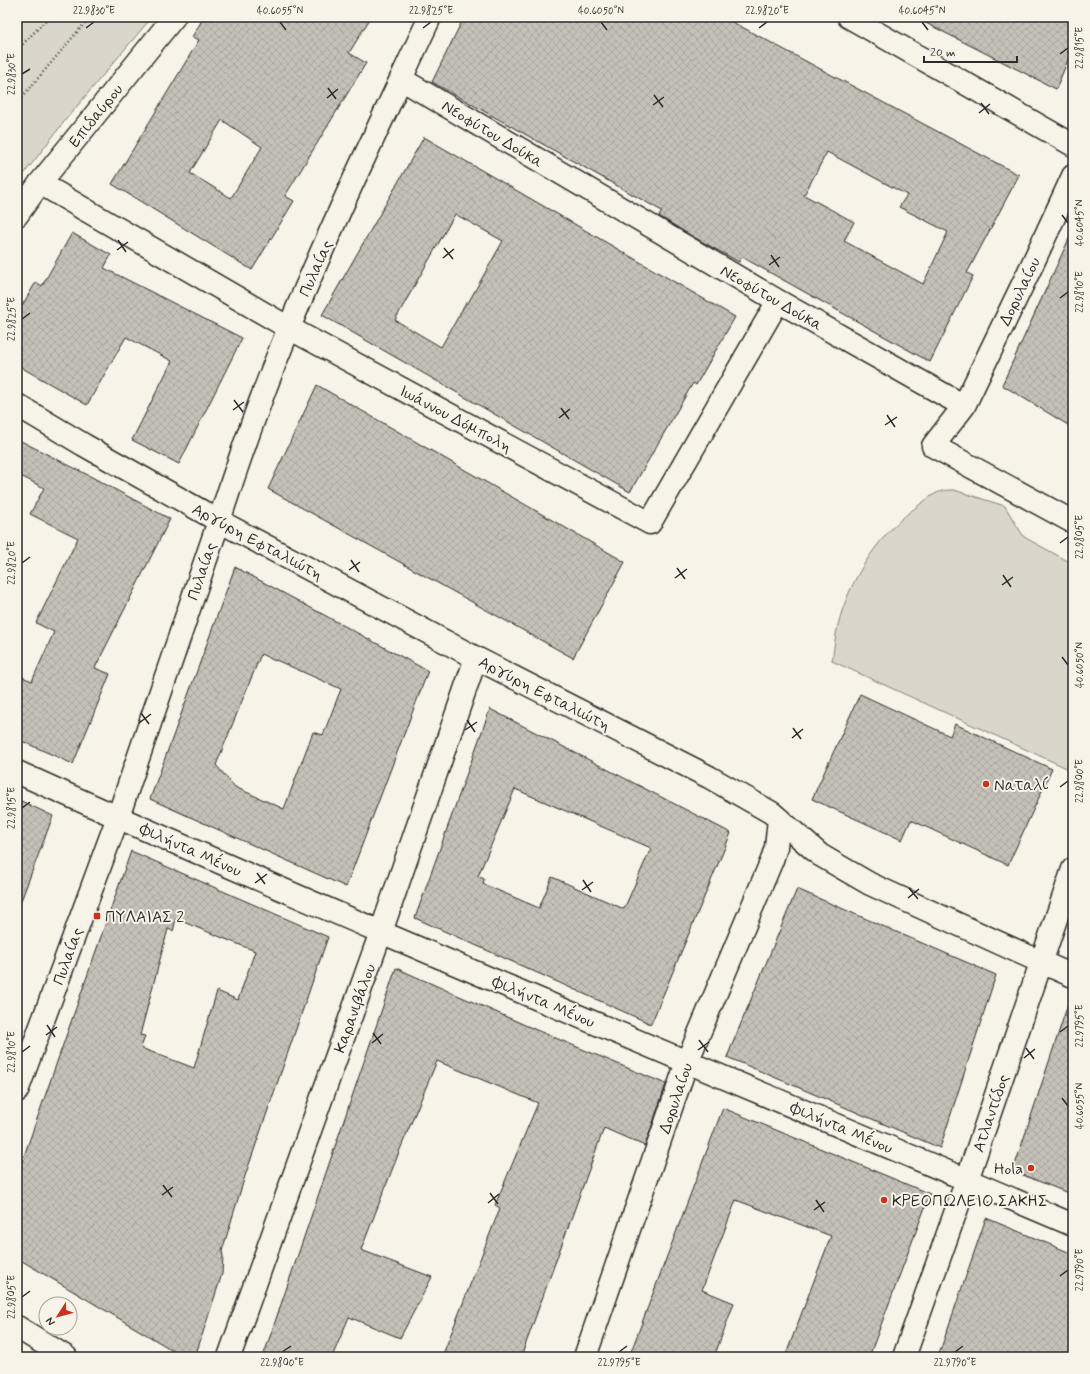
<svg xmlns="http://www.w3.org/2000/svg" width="1090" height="1374" viewBox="0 0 1090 1374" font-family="Mynerve,sans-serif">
	<defs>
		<pattern id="building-cross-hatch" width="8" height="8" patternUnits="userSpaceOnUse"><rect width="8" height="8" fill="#c4c1b9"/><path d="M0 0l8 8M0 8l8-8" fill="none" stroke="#a9a69f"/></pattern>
	</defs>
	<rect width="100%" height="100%" fill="#f7f3e8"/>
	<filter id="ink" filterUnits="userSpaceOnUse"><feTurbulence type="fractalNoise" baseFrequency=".025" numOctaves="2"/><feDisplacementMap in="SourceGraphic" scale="8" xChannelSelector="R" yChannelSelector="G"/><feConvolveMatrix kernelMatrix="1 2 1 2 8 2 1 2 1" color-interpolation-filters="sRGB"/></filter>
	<g filter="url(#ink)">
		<!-- green -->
		<path fill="#dad6cc" stroke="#82807c" d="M17,17H152L67,118L17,183Z
			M954,490L1005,506L1012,518L1024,537L1073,564V771L832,661C834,649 835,637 838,625C849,581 876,539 911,511C920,505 931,494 942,491C945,490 950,490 954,490Z"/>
		<!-- building -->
		<path fill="url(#building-cross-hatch)" stroke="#2b2b2b" fill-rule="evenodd" d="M204,17H371L349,53L366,63L285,196L294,201L252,270L112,184L199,40L192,37ZM222,120L262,147L231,198L190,173Z
			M464,17H723L1019,175L967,273L973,276L930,362L742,257L739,262L688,234L659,216L662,211L432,82ZM827,152L907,195L899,207L948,232L923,284L844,241L854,222L804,195Z
			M914,17H1073V48L1056,89Z
			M424,137L735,317L696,385L693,383L630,492L322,315ZM455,214L503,241L468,303H466L441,347L395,320Z
			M1073,230V428L1002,385Z
			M72,233L111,255L104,268L242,338L179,464L132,440L172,361L126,337L87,405L17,365V314L36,282L42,286Z
			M317,385L625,562L573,658L268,489Z
			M17,439L88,475L170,519L95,668L110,674L73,764L17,739V675L32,681L54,632L36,623L78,538L30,514L44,488L17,474Z
			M235,567L428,671L346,887L150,799ZM261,654L275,661L276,660L341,689L323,735L313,732L284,809L235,787L216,765Z
			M860,694L950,736L955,724L1052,769L1008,865L911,820L902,840L812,799Z
			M490,709L731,833L651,1024L415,918ZM515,789L651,848L624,909L552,877L539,908L483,884L484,879L478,876Z
			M17,799L53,816L19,906L17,905Z
			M131,851L328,937L245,1176L222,1251L223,1256L222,1274L195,1357H184L17,1258V1176ZM176,919L255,951L238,1000L217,991L194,1068L141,1048L145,1036L140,1035L168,929L173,931Z
			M797,889L996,975L940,1148L727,1057Z
			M396,968L534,1029L666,1084L645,1146L604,1128L521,1357H442L500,1208L495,1205L538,1103L437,1061L399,1152L361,1250L432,1277L400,1338L349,1317L332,1357H263Z
			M1068,1004L1073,1005V1195L1013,1171Z
			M723,1108L930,1194L869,1357H785L831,1236L736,1200L702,1290L734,1303L714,1357H629Z
			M986,1218L1073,1254V1357H938Z"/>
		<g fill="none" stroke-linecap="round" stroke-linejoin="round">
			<defs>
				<path id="pedestrian" d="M40,183L84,209
					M635,1212L687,1062"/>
				<path id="minor" d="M430,17C382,120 332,223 289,328C263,391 240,456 219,521L476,658L709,777L772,813L820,855L870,884L1041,962L1073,976
					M849,17L1073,145
					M401,79L778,301L964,406
					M1073,176L1032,265L964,406L933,446L1073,522
					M84,209L289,328L650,523L778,301
					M17,215L40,183L174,17
					M17,772C366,930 721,1075 1073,1225
					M687,1062L772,860L776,847L779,819
					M17,1327L66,1357
					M229,1357L381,932L476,658
					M585,1357L635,1212
					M904,1357L967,1180L1073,869"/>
				<path id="tertiary" d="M17,405L84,445L219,521L118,817L17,1091"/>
			</defs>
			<!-- pedestrian casing -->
			<use href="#pedestrian" stroke="#2b2b2b" stroke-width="25"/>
			<!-- minor casing -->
			<use href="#minor" stroke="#2b2b2b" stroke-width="25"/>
			<!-- tertiary casing -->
			<use href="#tertiary" stroke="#2b2b2b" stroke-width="25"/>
			<!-- path -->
			<path stroke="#2b2b2b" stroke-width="2.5" stroke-dasharray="1 3" stroke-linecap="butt" d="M17,50L49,17
				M17,103L90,17"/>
			<!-- pedestrian -->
			<use href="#pedestrian" stroke="#f7f3e8" stroke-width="22"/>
			<!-- minor -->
			<use href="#minor" stroke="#f7f3e8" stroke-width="22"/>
			<!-- tertiary -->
			<use href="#tertiary" stroke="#f7f3e8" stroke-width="22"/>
		</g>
	</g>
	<!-- ticks -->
	<path fill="none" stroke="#2b2b2b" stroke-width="1.5" d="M280,22L286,30M601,22L607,30M922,22L928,30M86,28L94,22M423,28L431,22M759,28L767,22M1060,54L1068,48M22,74L30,69M328,88L336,99M654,95L663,107M327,98L338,89M981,103L989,114M653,105L664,97M979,113L990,104M1062,215L1068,223M118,240L126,252M444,248L453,259M117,250L128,242M771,255L779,267M443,258L454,249M769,265L780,257M1060,298L1068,292M22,319L30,313M234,400L243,412M561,408L569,419M233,410L244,402M887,415L895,427M559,418L570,409M885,425L897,417M1060,543L1068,537M351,560L359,572M22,563L30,557M677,568L685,579M349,570L360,562M1003,575L1011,587M675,578L687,569M1002,585L1013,577M1062,657L1068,665M141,713L149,724M467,720L475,732M139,723L151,714M793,728L801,739M465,730L477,722M792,738L803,729M1060,787L1068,781M22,808L30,802M257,873L265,884M583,880L591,892M255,883L267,874M909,888L918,899M582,890L593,882M908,898L919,889M47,1025L55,1037M1060,1032L1068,1026M373,1033L381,1044M46,1035L57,1027M699,1040L708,1052M372,1043L383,1034M1026,1048L1034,1059M698,1050L709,1042M22,1052L30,1046M1024,1058L1035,1049M1062,1098L1068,1106M163,1185L172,1197M490,1193L498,1204M162,1195L173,1187M816,1200L824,1212M488,1203L499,1194M814,1210L825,1202M1060,1276L1068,1270M22,1297L30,1291M282,1352L291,1346M619,1352L627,1346M955,1352L963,1346"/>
	<!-- markers -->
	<g fill="#c8321e" stroke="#f7f3e8" stroke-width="1.5">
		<circle cx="986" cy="784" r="4"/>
		<rect x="93" y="912" width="8" height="8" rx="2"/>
		<circle cx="1031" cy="1168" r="4"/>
		<circle cx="884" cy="1200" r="4"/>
	</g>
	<g text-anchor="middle" stroke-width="4" stroke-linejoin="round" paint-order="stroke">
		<!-- street labels -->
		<g font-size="16" fill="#2b2b2b" stroke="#f7f3e8">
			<text transform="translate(95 115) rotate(-51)" y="6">Επιδαύρου</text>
			<text transform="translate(493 133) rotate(31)" y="6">Νεοφύτου Δούκα</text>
			<text transform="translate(315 268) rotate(-66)" y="6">Πυλαίας</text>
			<text transform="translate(1019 291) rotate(-64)" y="6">Δορυλαίου</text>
			<text transform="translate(772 297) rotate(30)" y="6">Νεοφύτου Δούκα</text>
			<text transform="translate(456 418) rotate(28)" y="6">Ιωάννου Δόμπολη</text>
			<text transform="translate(258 541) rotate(28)" y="6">Αργύρη Εφταλιώτη</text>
			<text transform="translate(201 571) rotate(-71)" y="6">Πυλαίας</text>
			<text transform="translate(545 693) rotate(27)" y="6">Αργύρη Εφταλιώτη</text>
			<text transform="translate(191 849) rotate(24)" y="6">Φιλήντα Μένου</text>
			<text transform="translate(67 956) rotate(-70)" y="6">Πυλαίας</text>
			<text transform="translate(544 1001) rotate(23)" y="6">Φιλήντα Μένου</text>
			<text transform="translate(354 1008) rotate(-70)" y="6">Καρανιβάλου</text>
			<text transform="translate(675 1098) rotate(-71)" y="6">Δορυλαίου</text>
			<text transform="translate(990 1113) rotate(-71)" y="6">Ατλαντίδος</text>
			<text transform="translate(842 1127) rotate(23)" y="6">Φιλήντα Μένου</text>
		</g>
		<!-- poi labels -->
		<g font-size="16" fill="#2b2b2b" stroke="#f7f3e8" text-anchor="start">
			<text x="994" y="790">Ναταλί</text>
			<text x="105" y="922">ΠΥΛΑΙΑΣ 2</text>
			<text x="1023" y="1174" text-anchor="end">Hola</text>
			<text x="892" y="1206">ΚΡΕΟΠΩΛΕΙΟ ΣΑΚΗΣ</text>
		</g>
	</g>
	<!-- margin -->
	<rect width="1090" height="1374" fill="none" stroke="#f7f3e8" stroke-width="44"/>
	<!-- north arrow -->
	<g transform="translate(58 1316) rotate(234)"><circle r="19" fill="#f7f3e8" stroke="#a5a39c"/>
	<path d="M0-3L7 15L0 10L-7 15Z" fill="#c8321e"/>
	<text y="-6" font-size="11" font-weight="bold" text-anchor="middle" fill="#2b2b2b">N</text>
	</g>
	<!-- scale -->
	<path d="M924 56v6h93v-6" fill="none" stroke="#2b2b2b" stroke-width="2"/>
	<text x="930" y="56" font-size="12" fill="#2b2b2b" stroke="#f7f3e8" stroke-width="3" paint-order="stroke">20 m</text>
	<rect x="22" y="22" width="1046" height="1330" fill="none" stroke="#2b2b2b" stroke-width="1.5"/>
	<g font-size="10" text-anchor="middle" fill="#2b2b2b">
		<text x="94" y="14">22.9830°E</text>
		<text x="280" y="14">40.6055°N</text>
		<text x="431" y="14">22.9825°E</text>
		<text x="601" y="14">40.6050°N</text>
		<text x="767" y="14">22.9820°E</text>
		<text x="922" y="14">40.6045°N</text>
		<text transform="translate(1079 48) rotate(-90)" y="4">22.9815°E</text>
		<text transform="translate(11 74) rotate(-90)" y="4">22.9830°E</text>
		<text transform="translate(1079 223) rotate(-90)" y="4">40.6045°N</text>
		<text transform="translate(1079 292) rotate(-90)" y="4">22.9810°E</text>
		<text transform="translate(11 319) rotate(-90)" y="4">22.9825°E</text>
		<text transform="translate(1079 537) rotate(-90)" y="4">22.9805°E</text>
		<text transform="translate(11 563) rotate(-90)" y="4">22.9820°E</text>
		<text transform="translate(1079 665) rotate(-90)" y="4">40.6050°N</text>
		<text transform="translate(1079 781) rotate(-90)" y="4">22.9800°E</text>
		<text transform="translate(11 808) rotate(-90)" y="4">22.9815°E</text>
		<text transform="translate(1079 1026) rotate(-90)" y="4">22.9795°E</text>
		<text transform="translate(11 1052) rotate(-90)" y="4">22.9810°E</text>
		<text transform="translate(1079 1106) rotate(-90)" y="4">40.6055°N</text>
		<text transform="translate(1079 1270) rotate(-90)" y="4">22.9790°E</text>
		<text transform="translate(11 1297) rotate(-90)" y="4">22.9805°E</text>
		<text x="282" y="1366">22.9800°E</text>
		<text x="619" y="1366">22.9795°E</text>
		<text x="955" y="1366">22.9790°E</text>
	</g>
</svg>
